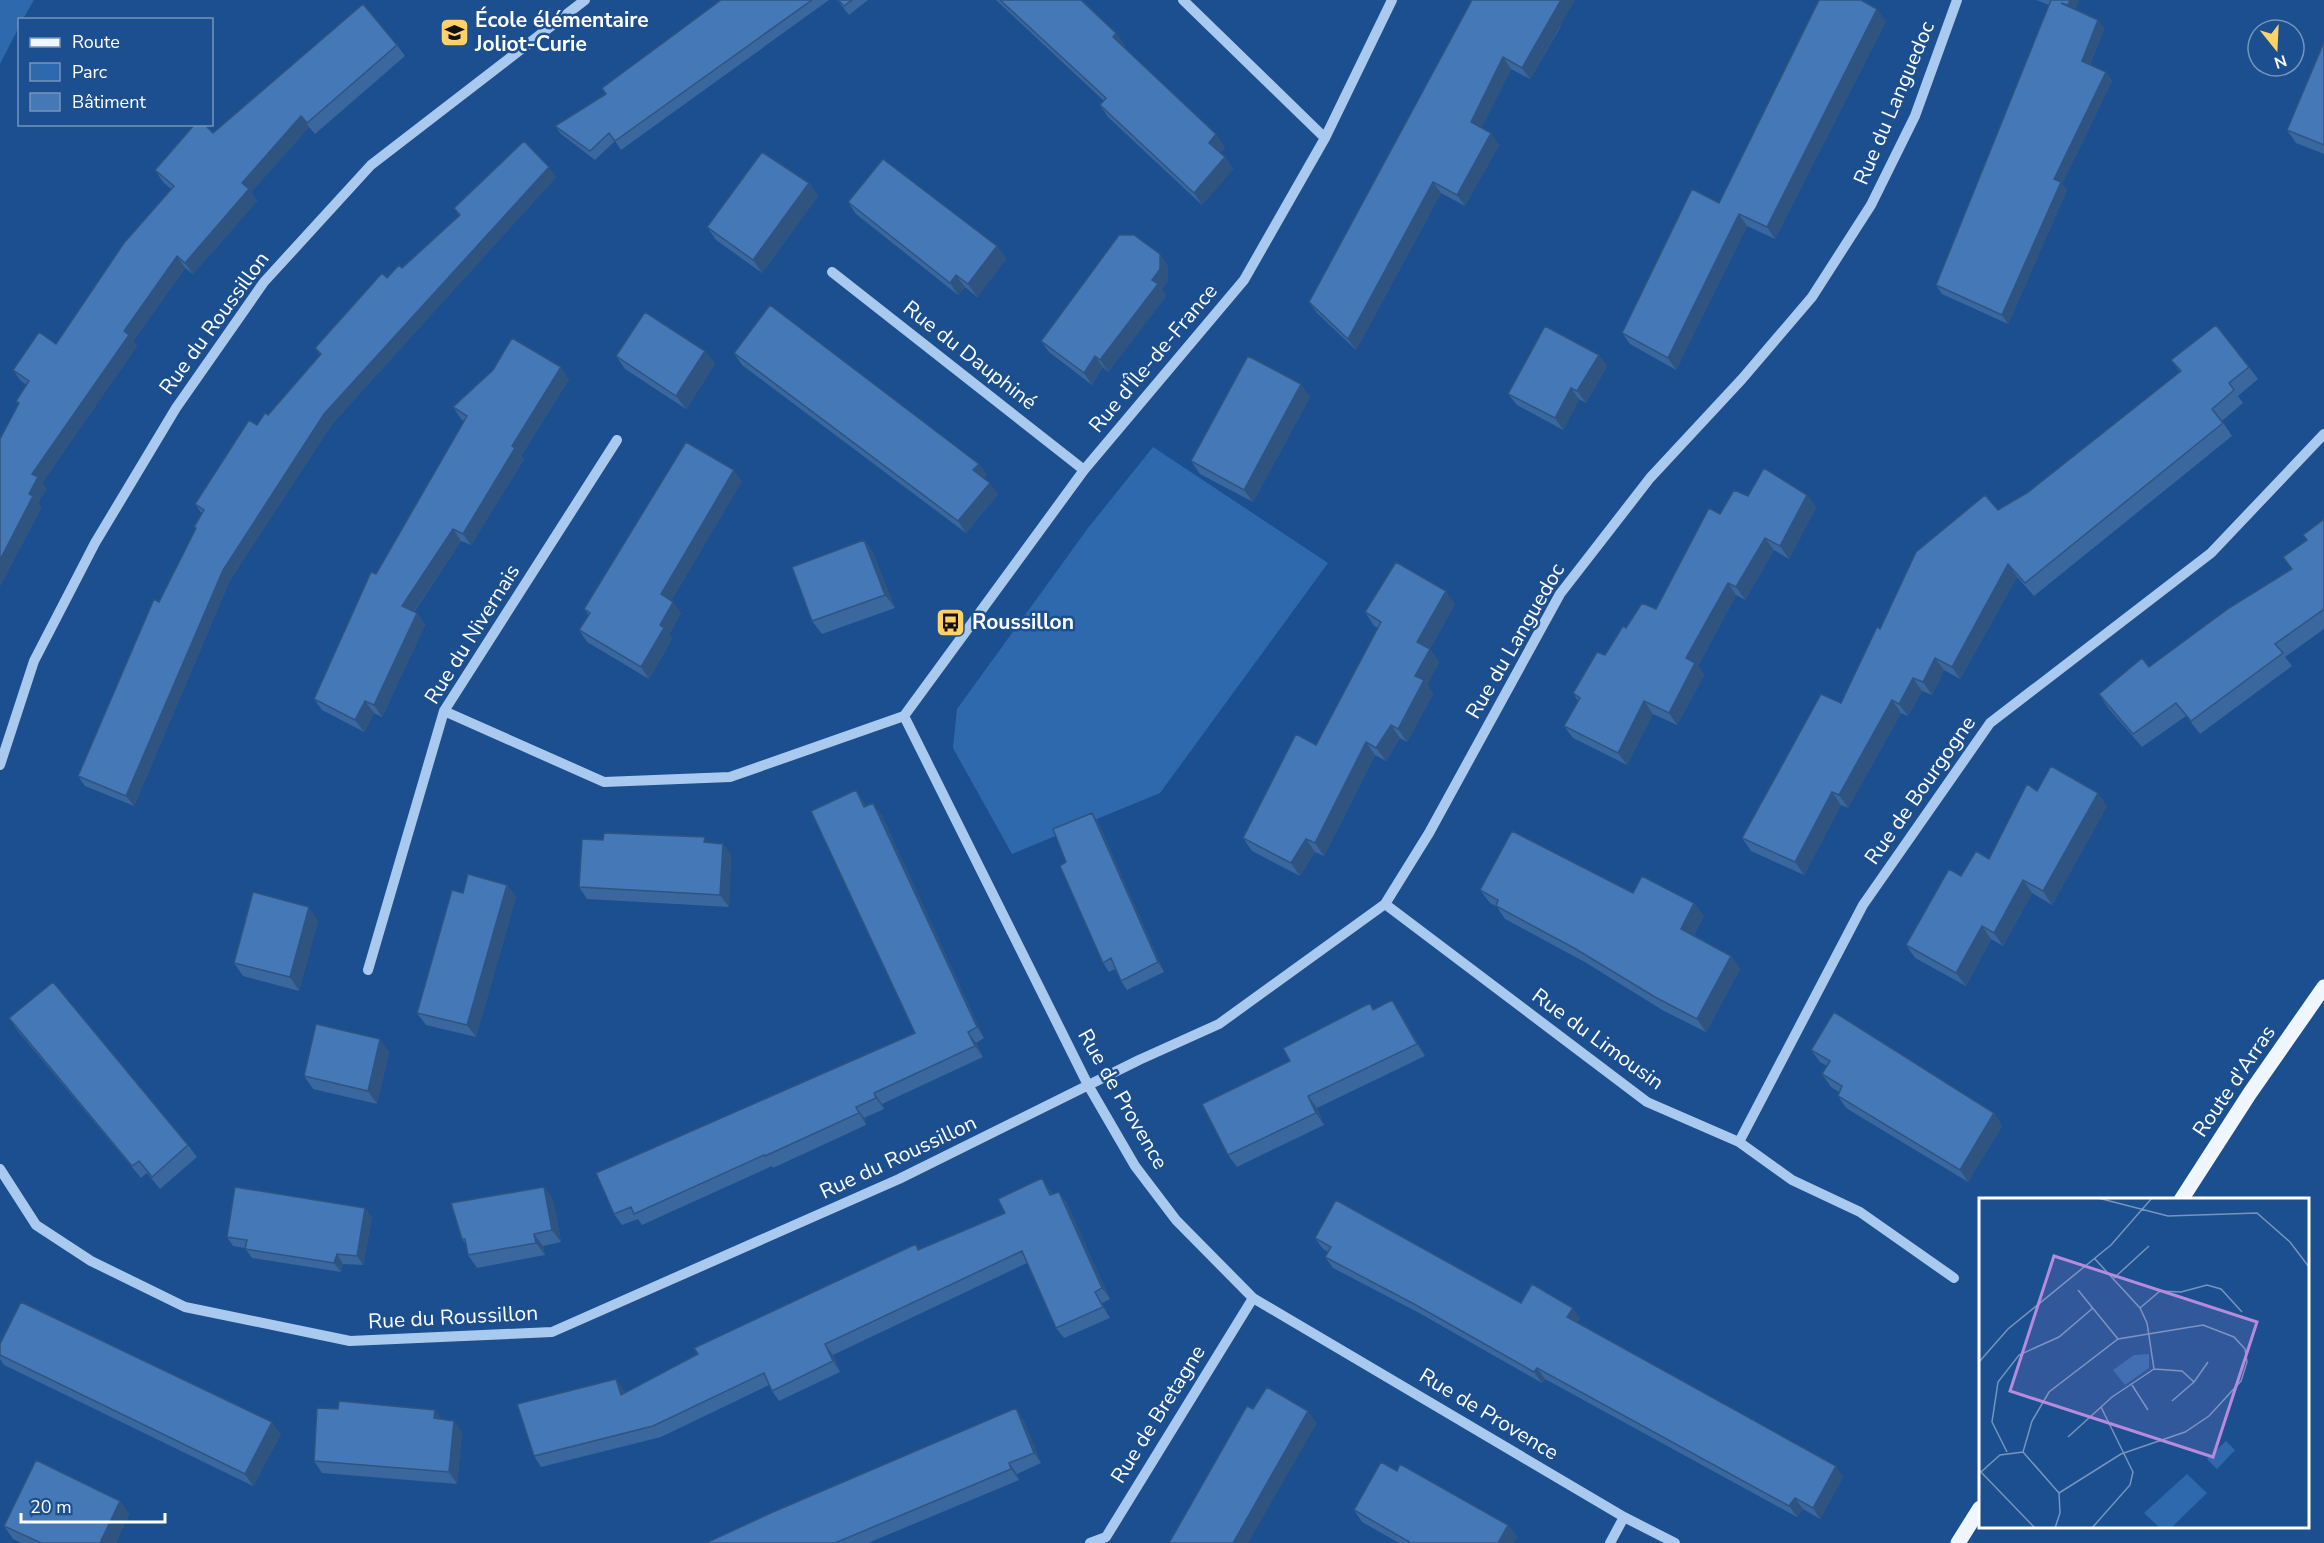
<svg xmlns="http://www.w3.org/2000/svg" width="2324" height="1543" viewBox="0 0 2324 1543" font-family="'Nunito Sans',sans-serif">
	<rect width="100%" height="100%" fill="#1b4f8f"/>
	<!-- green -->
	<path fill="#2e69ad" d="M0,0H34L23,19L20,20L19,27L0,64Z
		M1153,447L1328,563L1160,793L1012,854L953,748L957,709L1088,528Z"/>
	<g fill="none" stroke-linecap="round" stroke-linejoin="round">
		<!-- minor -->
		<path stroke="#a9c9ee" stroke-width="10" d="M1183,0L1325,138
			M832,272L1084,470
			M444,711L604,782L730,777L904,716
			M904,716L1088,1085L1135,1166L1176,1220L1253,1298L1624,1517L1675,1543
			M904,716L1084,470L1244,280L1325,138L1392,0
			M0,765L34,661L95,543L176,408L264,282L371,165L585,0
			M1385,904L1647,1102L1739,1142L1792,1180L1860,1212L1954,1278
			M368,970L444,711L617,440
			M1739,1142L1863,905L1990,723L2211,553L2324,434
			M0,1169L36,1225L91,1261L185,1307L350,1341L552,1332L899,1179L1139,1060L1219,1024L1385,904L1429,833L1560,594L1650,478L1742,379L1812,297L1871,205L1915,116L1957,0
			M1090,1543L1106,1537L1253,1298
			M1610,1543L1624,1517"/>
		<!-- major -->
		<path stroke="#f0f6ff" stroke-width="15" d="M2181,1200L2250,1093L2324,987
			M1958,1543L1980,1508"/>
	</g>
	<!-- wall -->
	<path fill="#3a679d" d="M721,0H829L621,150L615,141L595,160L561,134L555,126L606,94Z
		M837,0H868L849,15Z
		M996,0H1081L1116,33L1125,46L1124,47L1225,147L1220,153L1225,157L1233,169L1202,205L1108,117L1100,105L1104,101Z
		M1472,0L1561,26L1530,79L1511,69L1481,128L1499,145L1465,206L1441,193L1356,350L1317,313L1309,302Z
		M2036,0H2079L2075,9L2098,20L2104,29L2090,65L2106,72L2112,81L2062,184L2067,190L2008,324L1942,294L1936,285L2049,5Z
		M1886,21L1775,239L1747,226L1676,370L1630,344L1622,333L1719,203Z
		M2324,42V154L2296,143L2287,130Z
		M397,45L405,56L315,134L309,127L251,192L257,201L193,274L185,268L133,341L137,346L42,483L46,489L38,503L41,508L0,586L18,404L16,401L27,385L21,381L13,370L56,344L171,189L163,182L155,170L213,133Z
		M556,177L332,424L230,580L134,806L85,786L78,776L159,602L196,529L194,527L202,514L195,504L257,425L268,415L320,355L315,348L387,278L402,268L459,216L454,208Z
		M809,183L818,196L762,273L716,240L707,227Z
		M848,202L997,246L1006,259L977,297L965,287L958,295L856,214Z
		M1168,266V281L1162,289L1166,296L1108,372L1103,367L1092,385L1049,352L1041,341Z
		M705,351L715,364L686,409L625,369L616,356Z
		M734,353L979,464L987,475L984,478L998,494L966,533L742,365Z
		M1599,355L1607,366L1586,403L1579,399L1563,430L1517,405L1508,394Z
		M2171,360L2249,367L2258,379L2238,396L2243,403L2222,421L2232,436L2034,596L2017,577L1960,679L1944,670L1932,695L1922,691L1908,716L1901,713L1848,808L1841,805L1804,875L1751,851L1742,838L1841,703L1880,629L1998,510L2027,493L2180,372Z
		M569,379L521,456L524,459L471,545L461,541L414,612L417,613L425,625L382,717L374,713L364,732L322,710L314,699L376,574L464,421L461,419L453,407Z
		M1310,397L1253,502L1200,474L1191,461Z
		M742,481L671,601L681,613L669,634L672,639L649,679L587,642L579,630L589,616L584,609Z
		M1807,495L1816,507L1789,559L1774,550L1745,600L1736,595L1698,666L1704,675L1677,725L1653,714L1627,765L1573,738L1564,726L1578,701L1573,693L1626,628L1656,609L1720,514Z
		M2324,519V629L2285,657L2292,666L2200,734L2186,716L2142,747L2108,708L2099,694L2149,667L2292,569L2307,540Z
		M864,540L873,553L895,608L822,634L812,621Z
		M1455,604L1430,649L1439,662L1427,685L1433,694L1407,742L1400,738L1386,761L1375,755L1324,856L1315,852L1300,876L1252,851L1243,838L1316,745L1378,628L1374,626L1365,612Z
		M856,790L866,806L881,814L984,1038L976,1043L983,1057L882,1104L884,1109L864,1118L866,1125L773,1168L772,1166L642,1225L638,1219L622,1225L614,1214L915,1033Z
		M2037,791L2107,806L2052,905L2032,893L2003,946L1991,939L1966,986L1915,958L1906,945L1961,876L1989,859Z
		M1092,813L1098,822L1164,972L1127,990L1121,981L1115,969L1109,972L1103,963L1066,862Z
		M709,843L723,844L731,855L729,907L587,899L579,887Z
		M507,885L516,897L476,1037L426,1025L417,1013L463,893Z
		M1480,890L1633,893L1694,903L1704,916L1694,935L1731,956L1740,969L1706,1032L1664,1011L1583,961L1505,919L1497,907L1490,903Z
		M318,921L299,991L243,976L234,963Z
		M1392,1000L1400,1012L1425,1056L1317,1108L1324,1125L1237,1167L1228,1155L1290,1061L1370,1003L1374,1010Z
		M9,1018L188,1145L197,1157L160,1189L147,1173L141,1178L17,1030Z
		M1811,1050L1994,1113L2002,1126L1968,1182L1846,1108L1838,1096L1839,1092L1831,1087L1822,1074L1827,1066L1820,1062Z
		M389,1052L377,1104L313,1089L304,1076Z
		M544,1187L553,1200L561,1242L543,1246L545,1255L477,1268L468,1255L466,1244L462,1239Z
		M1049,1189L1052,1194L1059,1192L1066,1202L1110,1299L1102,1303L1110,1318L1064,1338L1056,1328L1027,1263L833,1355L840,1372L779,1401L772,1391L769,1385L661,1437L541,1467L534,1456L624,1390L625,1393L916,1244L919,1249L1005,1213Z
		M372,1217L363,1265L343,1264L341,1272L252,1258L245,1248L233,1246L227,1237Z
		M1315,1238L1521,1303L1580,1318L1577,1323L1843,1477L1820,1519L1803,1509L1797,1517L1545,1379L1542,1383L1421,1314L1333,1268L1325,1257L1328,1252L1323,1249Z
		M0,1344L281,1434L253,1486L4,1365L0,1359Z
		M441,1419L462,1432L457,1484L322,1473L314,1461Z
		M1023,1419L1041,1463L1017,1474L1019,1480L868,1543H706Z
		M1397,1471L1508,1525L1517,1537L1513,1543H1399L1362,1522L1354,1510Z
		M120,1501L129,1514L116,1543H22L13,1539L4,1526Z"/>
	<!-- shaded-wall -->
	<path fill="#305480" d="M1561,0H1575L1530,79L1522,68Z
		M2070,0H2079L2074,14L2068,5Z
		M1877,9L1886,21L1775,239L1767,227Z
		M2098,20L2104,29L2088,70L2082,61Z
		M1116,33L1125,46L1122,49L1113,37Z
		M1503,57L1511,69L1479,133L1471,122Z
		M2106,72L2112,81L2062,184L2067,190L2008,324L2002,315L2054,179Z
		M301,116L309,127L251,192L257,201L193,274L185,263L242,183Z
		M1491,133L1499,145L1465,206L1457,195Z
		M1216,134L1225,147L1218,155L1209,143Z
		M1225,157L1233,169L1202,205L1194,193Z
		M549,167L556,177L332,424L230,580L134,806L126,796L223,570L324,414Z
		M1433,182L1441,193L1356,350L1348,339Z
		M809,183L818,196L762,273L753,260Z
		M1739,214L1747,226L1676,370L1668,358Z
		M997,246L1006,259L977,297L968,284Z
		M1160,254L1168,266V281L1162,289L1166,296L1108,372L1100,360L1152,280Z
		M177,256L185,268L133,341L137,346L42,483L46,489L38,503L41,508L0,586V560L29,494L32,474L124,331Z
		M956,275L965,287L958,295L950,283Z
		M705,351L715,364L686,409L676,396Z
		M1599,355L1607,366L1586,403L1577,391Z
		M1095,356L1103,367L1092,385L1084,373Z
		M561,367L569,379L521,456L524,459L471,545L463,534L512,446Z
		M1301,384L1310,397L1253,502L1244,490Z
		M1571,388L1579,399L1563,430L1555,418Z
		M979,464L987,475L981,482L973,470Z
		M734,470L742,481L669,605L661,594Z
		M990,483L998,494L966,533L958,521Z
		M1807,495L1816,507L1789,559L1780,546Z
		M453,529L461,541L410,617L402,606Z
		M1765,538L1774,550L1745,600L1736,587Z
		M864,540L873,553L895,608L885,595Z
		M2008,564L2017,577L1960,679L1952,667Z
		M1728,583L1736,595L1698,666L1704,675L1677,725L1669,713L1686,658Z
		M1446,591L1455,604L1430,649L1439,662L1427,685L1433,694L1407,742L1398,729L1415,676L1417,642Z
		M673,602L681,613L669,634L672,639L649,679L641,667L660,625Z
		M417,613L425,625L382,717L374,705Z
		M1935,658L1944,670L1932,695L1923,682Z
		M1913,678L1922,691L1908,716L1899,704Z
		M1892,700L1901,713L1848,808L1839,795Z
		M365,701L374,713L364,732L355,720Z
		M1644,701L1653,714L1627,765L1618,753Z
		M1391,725L1400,738L1386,761L1376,748Z
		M1366,742L1375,755L1324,856L1315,843Z
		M856,790L863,801L872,818L864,807Z
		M1832,792L1841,805L1804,875L1795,862Z
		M2098,793L2107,806L2052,905L2043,891Z
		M873,803L881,814L984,1038L977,1027Z
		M1092,813L1098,822L1164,972L1158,962Z
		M1306,839L1315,852L1300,876L1291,863Z
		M723,844L731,855L729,907L720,895Z
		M2023,880L2032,893L2003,946L1994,933Z
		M507,885L516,897L476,1037L467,1025Z
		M1694,903L1704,916L1690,942L1681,929Z
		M309,907L318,921L299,991L290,977Z
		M1982,926L1991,939L1966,986L1956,973Z
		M1731,956L1740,969L1706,1032L1697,1019Z
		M1392,1000L1400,1012L1425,1056L1417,1044Z
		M968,1032L976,1043L983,1057L975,1046Z
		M380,1039L389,1052L377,1104L368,1091Z
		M874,1093L882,1104L884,1109L876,1098Z
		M1308,1096L1317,1108L1324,1125L1316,1113Z
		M856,1107L864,1118L866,1125L859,1113Z
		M1994,1113L2002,1126L1968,1182L1960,1170Z
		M1042,1178L1049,1189L1058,1206L1050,1195Z
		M544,1187L553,1200L561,1242L552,1230Z
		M1059,1192L1066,1202L1110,1299L1102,1288Z
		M365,1208L372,1217L363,1265L357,1256Z
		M534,1234L543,1246L545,1255L536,1243Z
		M337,1254L343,1264L341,1272L334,1263Z
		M1095,1292L1102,1303L1110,1318L1103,1307Z
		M1573,1308L1580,1318L1574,1328L1567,1317Z
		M825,1344L833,1355L840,1372L833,1361Z
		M1537,1368L1545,1379L1542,1383L1534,1372Z
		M616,1379L624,1390L628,1406L621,1395Z
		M1016,1408L1023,1419L1041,1463L1034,1453Z
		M435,1410L443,1421L434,1418Z
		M1308,1411L1317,1423L1248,1543H1233Z
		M454,1421L462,1432L457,1484L449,1472Z
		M272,1422L281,1434L253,1486L245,1474Z
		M1009,1463L1017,1474L1019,1480L1011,1469Z
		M1836,1466L1843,1477L1820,1519L1813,1508Z
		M1795,1498L1803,1509L1797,1517L1789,1506Z
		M120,1501L129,1514L116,1543H100Z
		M1508,1525L1517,1537L1513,1543H1498Z"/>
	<!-- building -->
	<path fill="#4478b7" stroke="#305480" stroke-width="1.5" d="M721,0H812L615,141L609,133L590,151L555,126L606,94L602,88Z
		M838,0H852L844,6Z
		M1000,0H1081L1116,33L1113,37L1216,134L1209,143L1225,157L1194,193L1100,105L1106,98Z
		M1472,0H1561L1522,68L1503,57L1471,122L1491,133L1457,195L1433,182L1348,339L1309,302Z
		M1819,0H1861L1877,9L1767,227L1739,214L1668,358L1622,333L1692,189L1719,203Z
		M2051,0H2070L2068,5L2061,3L2098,20L2082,61L2106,72L2054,179L2061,182L2002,315L1936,285Z
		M363,4L397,45L307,123L301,116L242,183L249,189L185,263L177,256L124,331L129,335L32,474L38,477L29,494L33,496L0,560V439L19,403L16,401L29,381L13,370L39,332L56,344L124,243L174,186L155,170L195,124H204L213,133Z
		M2324,42V145L2287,130Z
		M524,141L549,167L324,414L223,570L126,796L78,776L154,599L159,602L196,528L194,527L204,510L195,504L249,420L257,425L265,413L268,415L321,354L315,348L382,273L387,278L399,265L402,268L460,215L454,208Z
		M762,152L809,183L753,260L707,227Z
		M883,159L997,246L968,284L956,275L950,283L848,202Z
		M1119,235H1134L1160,254V269L1152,280L1158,284L1100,360L1095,356L1084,373L1041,341Z
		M770,305L979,464L973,470L990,483L958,521L734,353Z
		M645,312L705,351L676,396L616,356Z
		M2216,325L2249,367L2229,383L2234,390L2212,409L2223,423L2025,583L2008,564L1952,667L1935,658L1923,682L1913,678L1899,704L1892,700L1839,795L1832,792L1795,862L1742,838L1821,694L1841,703L1877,627L1880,629L1916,552L1985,495L1998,510L2027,493L2181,371L2171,360Z
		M1545,326L1599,355L1577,391L1571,388L1555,418L1508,394Z
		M512,338L561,367L512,446L515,448L463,534L453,529L402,606L417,613L374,705L365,701L355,720L314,699L371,572L376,574L467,416L453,407L493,370Z
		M1248,356L1301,384L1244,490L1191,461Z
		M686,442L734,470L661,594L673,602L660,625L664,628L641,667L579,630L590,613L584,609Z
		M1764,468L1807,495L1780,546L1765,538L1736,587L1728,583L1686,658L1695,663L1669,713L1644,701L1618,753L1564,726L1580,698L1573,693L1597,652L1605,655L1623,626L1626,628L1642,603L1656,609L1709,508L1720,514L1734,490L1748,496Z
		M2324,519V609L2275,644L2283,653L2191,721L2176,703L2133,734L2099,694L2142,658L2149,667L2229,608L2292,569L2283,557L2307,540L2303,535Z
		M864,540L885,595L812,621L792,567Z
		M1396,562L1446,591L1417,642L1430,649L1415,676L1424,680L1398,729L1391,725L1376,748L1366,742L1315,843L1306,839L1291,863L1243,838L1296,734L1316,745L1381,622L1365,612Z
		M2051,766L2098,793L2043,891L2023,880L1994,933L1982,926L1956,973L1906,945L1949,869L1961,876L1976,851L1989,859L2027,784L2037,791Z
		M856,790L864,807L873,803L977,1027L968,1032L975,1046L874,1093L876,1098L856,1107L859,1113L765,1156L764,1155L634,1214L631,1207L614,1214L596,1173L915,1033L811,811Z
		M1092,813L1158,962L1121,981L1111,958L1103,963L1060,866L1066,862L1053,829Z
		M1512,831L1633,893L1642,876L1694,903L1681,929L1731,956L1697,1019L1655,997L1574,948L1496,906L1498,900L1480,890Z
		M604,833L705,837L704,842L723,844L720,895L579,887L582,839L603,840Z
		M468,874L507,885L467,1025L417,1013L452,890L463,893Z
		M253,892L309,907L290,977L234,963Z
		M53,982L188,1145L152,1177L139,1161L132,1166L9,1018Z
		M1392,1000L1417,1044L1308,1096L1316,1113L1228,1155L1202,1104L1290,1061L1283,1048L1370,1003L1373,1010Z
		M1834,1012L1994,1113L1960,1170L1838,1096L1842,1086L1822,1074L1830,1061L1811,1050Z
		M316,1024L380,1039L368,1091L304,1076Z
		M1042,1178L1050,1195L1059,1192L1102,1288L1095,1292L1103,1307L1056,1328L1022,1251L825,1344L833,1361L772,1391L764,1373L653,1426L534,1456L517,1404L616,1379L621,1395L698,1354L694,1348L916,1244L918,1250L1005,1213L998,1199Z
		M235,1187L365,1208L357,1256L337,1254L334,1263L245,1249L247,1240L227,1237Z
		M544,1187L552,1230L534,1234L536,1243L468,1255L465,1239H462L451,1203Z
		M1336,1200L1521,1303L1532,1284L1573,1308L1567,1317L1836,1466L1813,1508L1795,1498L1789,1506L1537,1368L1534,1372L1414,1304L1325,1257L1331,1247L1315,1238Z
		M21,1302L272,1422L245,1474L0,1355V1344Z
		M1267,1387L1308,1411L1233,1543H1169L1247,1406L1253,1409Z
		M339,1401L435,1410L434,1418L454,1421L449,1472L314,1461L317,1408L338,1409Z
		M1016,1408L1034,1453L1009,1463L1011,1469L835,1543H706L773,1512Z
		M36,1460L120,1501L100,1543H41L4,1526Z
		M1381,1462L1397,1471L1400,1464L1508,1525L1498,1543H1411L1354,1510Z"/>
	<!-- icons -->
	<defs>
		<symbol id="school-square" viewBox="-11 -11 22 22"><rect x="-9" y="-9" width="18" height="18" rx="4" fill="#ffd166" stroke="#1b4f8f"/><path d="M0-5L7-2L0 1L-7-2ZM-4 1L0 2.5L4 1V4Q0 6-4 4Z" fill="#111"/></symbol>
		<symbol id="bus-square" viewBox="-11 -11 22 22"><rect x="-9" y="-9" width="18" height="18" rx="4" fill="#ffd166" stroke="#1b4f8f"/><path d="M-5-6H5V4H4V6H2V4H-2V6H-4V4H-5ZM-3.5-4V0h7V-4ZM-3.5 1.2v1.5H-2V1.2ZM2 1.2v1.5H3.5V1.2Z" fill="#111"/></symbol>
	</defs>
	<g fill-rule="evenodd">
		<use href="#school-square" x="438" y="16" width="33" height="33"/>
		<use href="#bus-square" x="934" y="606" width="33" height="33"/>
	</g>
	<g text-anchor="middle" stroke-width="5" stroke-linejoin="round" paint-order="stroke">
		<!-- poi labels -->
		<g font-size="21" font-weight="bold" fill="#fff" stroke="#1b4f8f" text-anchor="start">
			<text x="475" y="27">École élémentaire<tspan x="475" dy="24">Joliot-Curie</tspan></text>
			<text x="972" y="629">Roussillon</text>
		</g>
		<!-- street labels -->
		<g font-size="21" fill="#fff" stroke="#1b4f8f">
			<text transform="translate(1894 103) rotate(-67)" y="7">Rue du Languedoc</text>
			<text transform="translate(214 323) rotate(-54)" y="7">Rue du Roussillon</text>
			<text transform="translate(970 355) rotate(38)" y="7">Rue du Dauphiné</text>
			<text transform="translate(1153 358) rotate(-50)" y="7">Rue d'Île-de-France</text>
			<text transform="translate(472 634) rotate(-58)" y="7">Rue du Nivernais</text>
			<text transform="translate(1515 641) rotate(-60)" y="7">Rue du Languedoc</text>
			<text transform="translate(1920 790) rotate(-55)" y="7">Rue de Bourgogne</text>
			<text transform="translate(1598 1039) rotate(36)" y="7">Rue du Limousin</text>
			<text transform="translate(2234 1081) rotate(-56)" y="7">Route d'Arras</text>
			<text transform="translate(1123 1099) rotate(60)" y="7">Rue de Provence</text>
			<text transform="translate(898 1157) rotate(-25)" y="7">Rue du Roussillon</text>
			<text transform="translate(453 1317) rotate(-3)" y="7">Rue du Roussillon</text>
			<text transform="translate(1158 1414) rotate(-58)" y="7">Rue de Bretagne</text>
			<text transform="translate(1489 1414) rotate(31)" y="7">Rue de Provence</text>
		</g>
	</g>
	<!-- overview -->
	<g transform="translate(1979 1198)">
		<rect width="330" height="330" fill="#1b4f8f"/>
		<path d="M170,156V170L146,187L134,172L155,157ZM247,243L256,252L238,271L228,261ZM208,276L228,295L192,330H181L165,315Z" fill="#2e69ad"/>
		<path fill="none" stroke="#7695bc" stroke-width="1.5" d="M119,0L189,18L278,15L311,44L330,69M116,61L161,110L168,125L175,171M135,80L170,48M99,92L139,141M161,110L181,93L202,94L228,87L242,91L263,114M0,164L29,131L132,47L173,0M175,171L203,173L215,184M153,187L169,212M193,203L215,184L229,164M89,239L133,199L175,171M28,254L13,224L19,184L40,157L80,139L114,110M44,254L53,223L70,194L139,141L224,127L255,139L266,151L268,164L262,183L230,218L206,234L142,256L80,295M44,254L80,295L81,315L76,330M0,272L56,330M2,274L21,257L44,254M113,330L151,287L154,274L122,209"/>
		<path fill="#b68bdc" fill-opacity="0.15" stroke="#b68bdc" stroke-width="3" d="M75,58L278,124L234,259L31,193Z"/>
		<rect width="330" height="330" fill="none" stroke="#fff" stroke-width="3"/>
	</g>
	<!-- legend -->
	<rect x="18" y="18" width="195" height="108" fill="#1b4f8f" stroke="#7695bc" stroke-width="1.5"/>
	<rect x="30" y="38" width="30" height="9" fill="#f0f6ff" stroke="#7695bc" stroke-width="1.5"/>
	<text x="72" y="48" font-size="18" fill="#ffffff">Route</text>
	<rect x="30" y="63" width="30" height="18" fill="#2e69ad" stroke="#7695bc" stroke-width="1.5"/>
	<text x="72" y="78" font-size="18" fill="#ffffff">Parc</text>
	<rect x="30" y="93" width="30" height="18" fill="#4478b7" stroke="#7695bc" stroke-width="1.5"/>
	<text x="72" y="108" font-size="18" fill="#ffffff">Bâtiment</text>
	<!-- north arrow -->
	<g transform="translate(2276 48) rotate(162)"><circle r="28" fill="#1b4f8f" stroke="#7695bc" stroke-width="1.5"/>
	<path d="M0-4.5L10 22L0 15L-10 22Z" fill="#ffd166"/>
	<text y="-9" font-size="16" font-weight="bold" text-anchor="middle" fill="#ffffff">N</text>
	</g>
	<!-- scale -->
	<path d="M21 1513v9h144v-9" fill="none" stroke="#ffffff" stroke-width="3"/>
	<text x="30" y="1513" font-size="18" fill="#ffffff" stroke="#1b4f8f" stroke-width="4.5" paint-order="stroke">20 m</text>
</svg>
